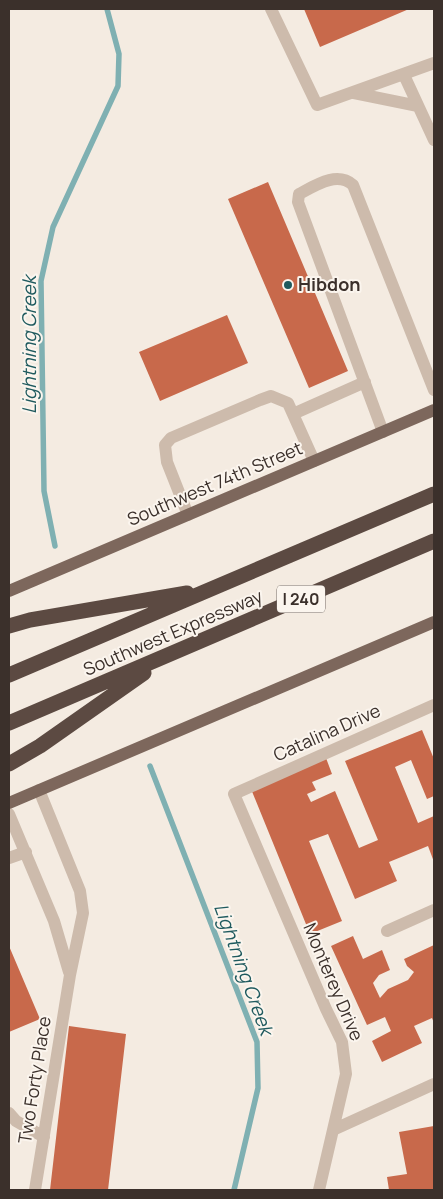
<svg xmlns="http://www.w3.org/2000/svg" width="443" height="1199" viewBox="0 0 443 1199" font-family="Manrope,sans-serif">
	<rect width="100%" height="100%" fill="#f4ebe1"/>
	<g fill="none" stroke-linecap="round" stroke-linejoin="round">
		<!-- stream -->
		<path stroke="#7fb0b2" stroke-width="5.5" d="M55,546L44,491L41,281L53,227L118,86L119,54L107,9
			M150,766L257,1042L258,1088L234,1190"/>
	</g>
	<!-- building -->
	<path fill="#c8694b" d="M304,9H409L320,47Z
		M268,182L348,371L309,388L228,199Z
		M227,315L248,363L160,401L139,352Z
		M422,730L434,759V796L427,799L411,760L395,767L418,823L434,816V862L428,846L389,862L397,881L355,899L328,834L309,841L342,921L310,934L251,789L326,758L332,774L312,782L316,790L307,794L311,802L335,791L359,848L378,840L345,761Z
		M353,936L363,959L382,950L390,970L379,975L373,983L380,998L388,989L408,980L414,972L407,966L404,959L434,945V1023L432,1018L414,1026L422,1043L382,1062L372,1041L391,1031L385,1017L367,1025L331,946Z
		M9,946L40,1019L9,1032Z
		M69,1026L126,1034L108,1190H50Z
		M434,1126V1190H389L387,1177L407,1174L399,1132Z"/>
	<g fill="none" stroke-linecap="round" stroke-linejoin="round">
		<!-- minor -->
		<path stroke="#cdbbac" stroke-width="12" d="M271,9L317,105L434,63
			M404,75L434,140
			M354,93L418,106
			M293,414L365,382
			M383,432L298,202L299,194C316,185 337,171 353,185L434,390
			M188,515L167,462L165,445L171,438L260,400L271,396L288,403L314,461
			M9,814L54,921L69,972
			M9,858L26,852
			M387,931L434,910
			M9,1113L16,1121L44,1137
			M335,1129L434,1084
			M35,1190L70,975L83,913L80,891L39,790
			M319,1190L346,1074L342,1042L326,1009L234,794L434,705"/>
		<!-- major -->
		<path stroke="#7d675c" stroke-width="12" d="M9,591L434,410
			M9,803L434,622"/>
		<!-- highway -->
		<path stroke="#5c4a42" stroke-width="15" d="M9,626L30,620L187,593
			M9,675L434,494
			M9,723L434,541
			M9,764L40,746L144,673"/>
	</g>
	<!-- markers -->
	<circle fill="#1f5a5e" stroke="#fbf5ee" stroke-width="2" cx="288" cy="285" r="5"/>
	<g text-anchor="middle" stroke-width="4" stroke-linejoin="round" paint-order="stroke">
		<!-- shield labels -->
		<rect fill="#fbf5ee" stroke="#756b66" stroke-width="1" x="277" y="585.5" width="48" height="27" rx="4"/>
		<g font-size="16" font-weight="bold" fill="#3b302b">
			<text x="301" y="605">I 240</text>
		</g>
		<!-- poi labels -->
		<g font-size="18" font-weight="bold" fill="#3b302b" stroke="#fbf5ee" text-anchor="start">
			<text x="298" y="291">Hibdon</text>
		</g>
		<!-- street labels -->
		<g font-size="18" fill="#3b302b" stroke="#fbf5ee">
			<text transform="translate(215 484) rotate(-23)" y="6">Southwest 74th Street</text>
			<text transform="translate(173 633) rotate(-23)" y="6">Southwest Expressway</text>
			<text transform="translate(327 733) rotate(-24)" y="6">Catalina Drive</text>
			<text transform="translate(333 982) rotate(67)" y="6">Monterey Drive</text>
			<text transform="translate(35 1080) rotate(-81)" y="6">Two Forty Place</text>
		</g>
		<!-- water labels -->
		<g font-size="19" font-style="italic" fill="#1f5a5e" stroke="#fbf5ee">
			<text transform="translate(29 345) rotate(-90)" y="7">Lightning Creek</text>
			<text transform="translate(244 969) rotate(70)" y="7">Lightning Creek</text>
		</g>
	</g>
	<!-- border -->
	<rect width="443" height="1199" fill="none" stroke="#3b302b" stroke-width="20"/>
</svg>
